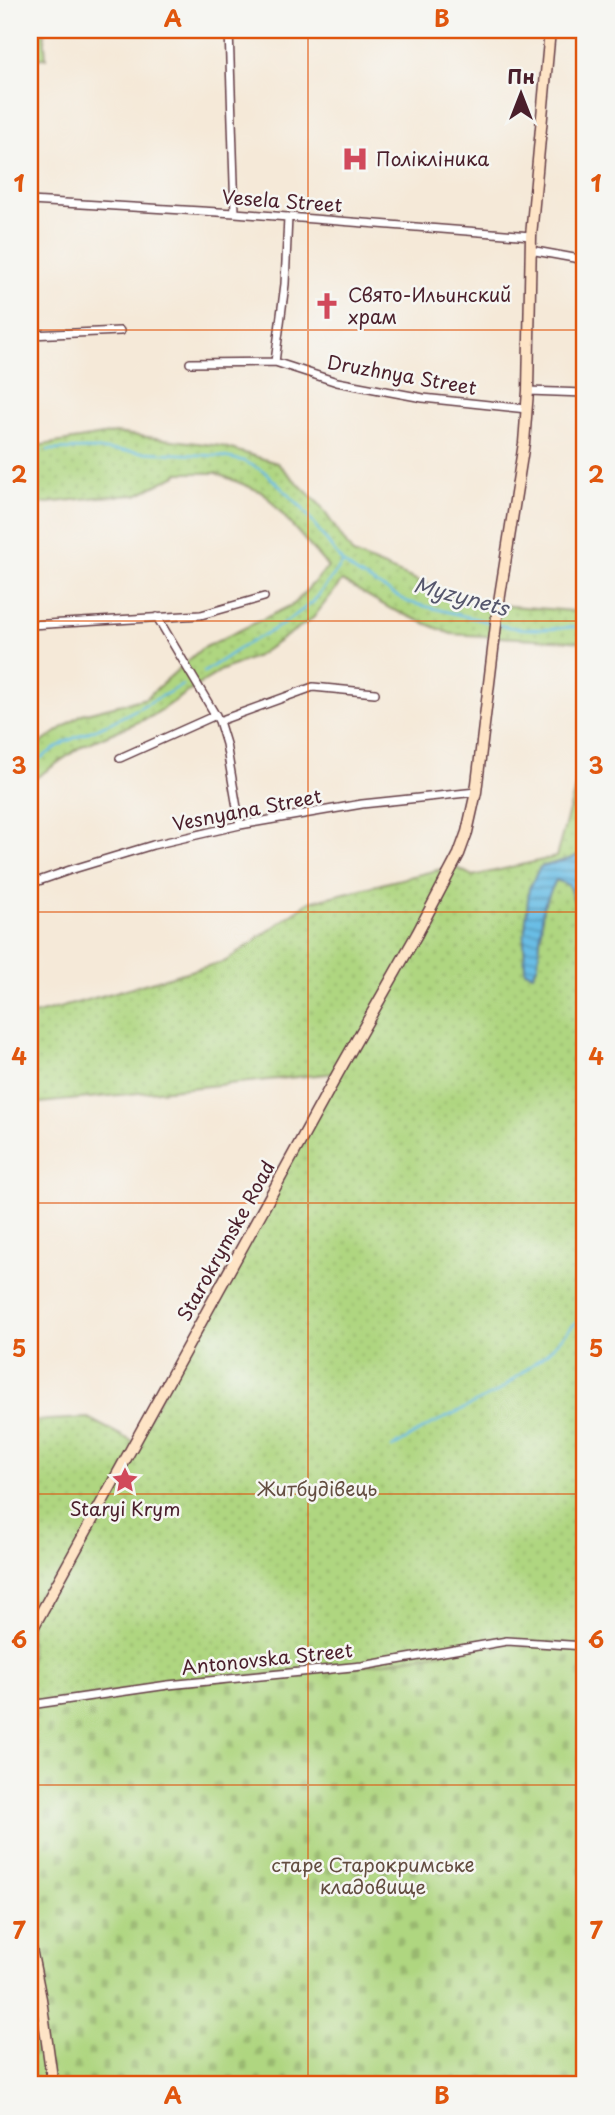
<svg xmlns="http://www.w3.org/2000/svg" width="615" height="2115" viewBox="0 0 615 2115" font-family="'Playpen Sans',sans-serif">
	<defs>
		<pattern id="grass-dots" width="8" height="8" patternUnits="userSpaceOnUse" patternTransform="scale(1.75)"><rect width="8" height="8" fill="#afd680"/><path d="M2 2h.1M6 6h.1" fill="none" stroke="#98b76f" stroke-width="1.8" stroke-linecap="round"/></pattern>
		<pattern id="cemetery-stones" width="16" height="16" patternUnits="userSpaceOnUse" patternTransform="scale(1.75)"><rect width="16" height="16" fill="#afd680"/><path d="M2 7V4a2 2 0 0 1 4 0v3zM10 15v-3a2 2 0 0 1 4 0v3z" fill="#98b76f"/></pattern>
		<pattern id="park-tufts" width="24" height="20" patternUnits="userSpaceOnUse" patternTransform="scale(1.75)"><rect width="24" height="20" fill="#afd680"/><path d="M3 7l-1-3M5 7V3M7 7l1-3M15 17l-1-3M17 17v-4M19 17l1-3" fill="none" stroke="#98b76f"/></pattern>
		<pattern id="water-rules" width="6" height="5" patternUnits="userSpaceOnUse" patternTransform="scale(1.75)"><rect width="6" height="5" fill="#69bde5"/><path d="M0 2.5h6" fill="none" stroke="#5899ba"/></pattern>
	</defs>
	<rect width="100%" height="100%" fill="#f6f6f2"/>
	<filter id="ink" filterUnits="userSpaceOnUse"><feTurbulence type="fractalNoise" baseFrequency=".0143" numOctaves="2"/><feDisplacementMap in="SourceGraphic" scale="14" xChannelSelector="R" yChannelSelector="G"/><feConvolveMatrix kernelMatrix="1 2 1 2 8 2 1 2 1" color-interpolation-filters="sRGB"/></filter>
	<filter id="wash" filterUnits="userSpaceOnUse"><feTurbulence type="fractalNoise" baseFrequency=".00686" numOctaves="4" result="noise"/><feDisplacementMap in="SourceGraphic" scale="28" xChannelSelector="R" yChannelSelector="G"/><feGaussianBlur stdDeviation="1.57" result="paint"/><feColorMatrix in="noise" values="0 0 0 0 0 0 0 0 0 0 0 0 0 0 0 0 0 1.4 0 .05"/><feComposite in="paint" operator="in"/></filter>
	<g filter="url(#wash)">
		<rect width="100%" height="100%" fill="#f5e9d8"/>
		<!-- grass -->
		<path fill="url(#grass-dots)" stroke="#7c7a56" stroke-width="2" d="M115,433L221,446L277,463L320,505L353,554L472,603L585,612V642L451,634L391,609L342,581L313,618L257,656L220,671L152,716L82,746L30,782V751L82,714L146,698L201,649L294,604L328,567L264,493L216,473H180L137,495L99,497L30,505V447Z
			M585,753V1646L362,1666L30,1705V1421L88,1418L135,1443L337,1073L30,1104V1016L226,961L309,902L453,866L473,876L556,857Z"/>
		<!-- cemetery -->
		<path fill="url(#cemetery-stones)" stroke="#7c7a56" stroke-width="2" d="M507,1641L585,1646V2085H30V1705L168,1685L362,1666Z"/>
		<!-- park -->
		<path fill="url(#park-tufts)" stroke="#7c7a56" stroke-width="2" d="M30,30H44L46,58L30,59Z"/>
		<!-- water -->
		<path fill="url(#water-rules)" stroke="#5a6e88" stroke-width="2" d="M585,851V929L568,885L556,880L543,907L538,964L533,974L525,971L524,940L529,888L540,867L572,858Z"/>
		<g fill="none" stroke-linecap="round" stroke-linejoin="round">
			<!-- stream -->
			<path stroke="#69bde5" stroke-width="2.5" d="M48,450L87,449L219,456L244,461L265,472L302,508L343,563L358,574L408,602L493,623
				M30,454L41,451
				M499,625C528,632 556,629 585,626
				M204,672L243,646L282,625L313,602L343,563
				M30,765L65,742L112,722L183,685
				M392,1448L430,1425L498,1392L548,1352L585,1313"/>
		</g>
	</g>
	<g filter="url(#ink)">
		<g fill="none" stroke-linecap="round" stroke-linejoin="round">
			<defs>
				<path id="street" d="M229,30L235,213
					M30,201L235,213L531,236
					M530,250L585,260
					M30,335L120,331
					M275,362L285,284L288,217
					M190,363L275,362L337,382L423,398L527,409
					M528,391L585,393
					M157,617L219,721L226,744L240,825
					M30,625L201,615L264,597
					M219,721L313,687L375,693
					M120,758L216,715
					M30,884L70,870L153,845L240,825L362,804L476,792
					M30,1705L168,1685L362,1666L507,1641L585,1646"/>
				<path id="secondary" d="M30,1633L338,1073L417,934L459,854L467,832L476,792L498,608L524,443L528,391L531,236L550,30
					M30,1944L41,1999L53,2085"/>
			</defs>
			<!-- street casing -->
			<use href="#street" stroke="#643d45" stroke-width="10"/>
			<!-- secondary casing -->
			<use href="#secondary" stroke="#643d45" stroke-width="13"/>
			<!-- street -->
			<use href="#street" stroke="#fff" stroke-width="7"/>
			<!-- secondary -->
			<use href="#secondary" stroke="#fee4c6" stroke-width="10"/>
		</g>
	</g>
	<!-- grid -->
	<path fill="none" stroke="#e0560e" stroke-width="2" stroke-opacity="0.55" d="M308,30V2085M30,330H585M30,621H585M30,912H585M30,1203H585M30,1494H585M30,1785H585"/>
	<!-- icons -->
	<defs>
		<symbol id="hospital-bare" viewBox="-9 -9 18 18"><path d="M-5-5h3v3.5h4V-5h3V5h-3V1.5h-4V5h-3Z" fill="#d1495b" stroke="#f6f6f2" stroke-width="2.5" paint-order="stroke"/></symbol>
		<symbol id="church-bare" viewBox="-9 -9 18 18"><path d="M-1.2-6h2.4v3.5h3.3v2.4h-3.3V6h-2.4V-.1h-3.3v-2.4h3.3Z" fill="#d1495b" stroke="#f6f6f2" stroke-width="2.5" paint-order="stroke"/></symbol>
		<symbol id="sight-bare" viewBox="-9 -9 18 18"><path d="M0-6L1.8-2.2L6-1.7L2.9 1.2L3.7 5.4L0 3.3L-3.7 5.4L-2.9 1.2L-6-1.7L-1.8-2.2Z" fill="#d1495b" stroke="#f6f6f2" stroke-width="2.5" paint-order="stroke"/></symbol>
	</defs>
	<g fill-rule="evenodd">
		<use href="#hospital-bare" x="336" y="140" width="38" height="38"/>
		<use href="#church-bare" x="308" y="287" width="38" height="38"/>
		<use href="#sight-bare" x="106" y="1461" width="38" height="38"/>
	</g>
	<g text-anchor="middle" stroke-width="5" stroke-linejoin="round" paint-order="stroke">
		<!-- poi labels -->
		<g font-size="19" fill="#4a1f2b" stroke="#f6f6f2" text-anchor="start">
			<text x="376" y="166">Полікліника</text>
			<text x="348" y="302">Свято-Ильинский<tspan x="348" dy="22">храм</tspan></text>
			<text x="125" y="1516" text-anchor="middle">Staryi Krym</text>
		</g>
		<!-- street labels -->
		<g font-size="19" fill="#4a1f2b" stroke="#f6f6f2">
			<text transform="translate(282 201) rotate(4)" y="7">Vesela Street</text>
			<text transform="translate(402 375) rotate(10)" y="7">Druzhnya Street</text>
			<text transform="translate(247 810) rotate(-11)" y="7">Vesnyana Street</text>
			<text transform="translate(226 1241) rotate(-61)" y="7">Starokrymske Road</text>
			<text transform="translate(267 1659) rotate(-6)" y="7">Antonovska Street</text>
		</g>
		<!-- park labels -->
		<g font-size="19" fill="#634d40" stroke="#f6f6f2">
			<text x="317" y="1496">Житбудівець</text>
			<text x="373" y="1872">старе Старокримське<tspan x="373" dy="22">кладовище</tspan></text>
		</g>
		<!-- water labels -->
		<g font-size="21" font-style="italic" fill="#55566c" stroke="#f6f6f2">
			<text transform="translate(461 597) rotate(15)" y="7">Myzynets</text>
		</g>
	</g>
	<!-- margin -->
	<rect width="615" height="2115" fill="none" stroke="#f6f6f2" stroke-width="77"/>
	<!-- north arrow -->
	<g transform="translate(521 94)" stroke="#f6f6f2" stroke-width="5" paint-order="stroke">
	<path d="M0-5L12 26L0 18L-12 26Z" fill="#4a1f2b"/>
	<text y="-10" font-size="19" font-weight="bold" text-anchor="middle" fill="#4a1f2b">Пн</text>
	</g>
	<rect x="38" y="38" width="538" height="2038" fill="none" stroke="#e0560e" stroke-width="2.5"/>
	<g font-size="23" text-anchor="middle" font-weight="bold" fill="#e0560e">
		<text x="173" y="27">A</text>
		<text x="442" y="27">B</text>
		<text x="19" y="192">1</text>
		<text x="596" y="192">1</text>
		<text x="19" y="483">2</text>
		<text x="596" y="483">2</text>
		<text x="19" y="774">3</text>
		<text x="596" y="774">3</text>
		<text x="19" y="1065">4</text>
		<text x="596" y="1065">4</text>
		<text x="19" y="1357">5</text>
		<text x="596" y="1357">5</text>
		<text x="19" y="1648">6</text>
		<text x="596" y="1648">6</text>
		<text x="19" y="1939">7</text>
		<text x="596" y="1939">7</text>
		<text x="173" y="2104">A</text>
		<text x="442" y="2104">B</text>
	</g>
</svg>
